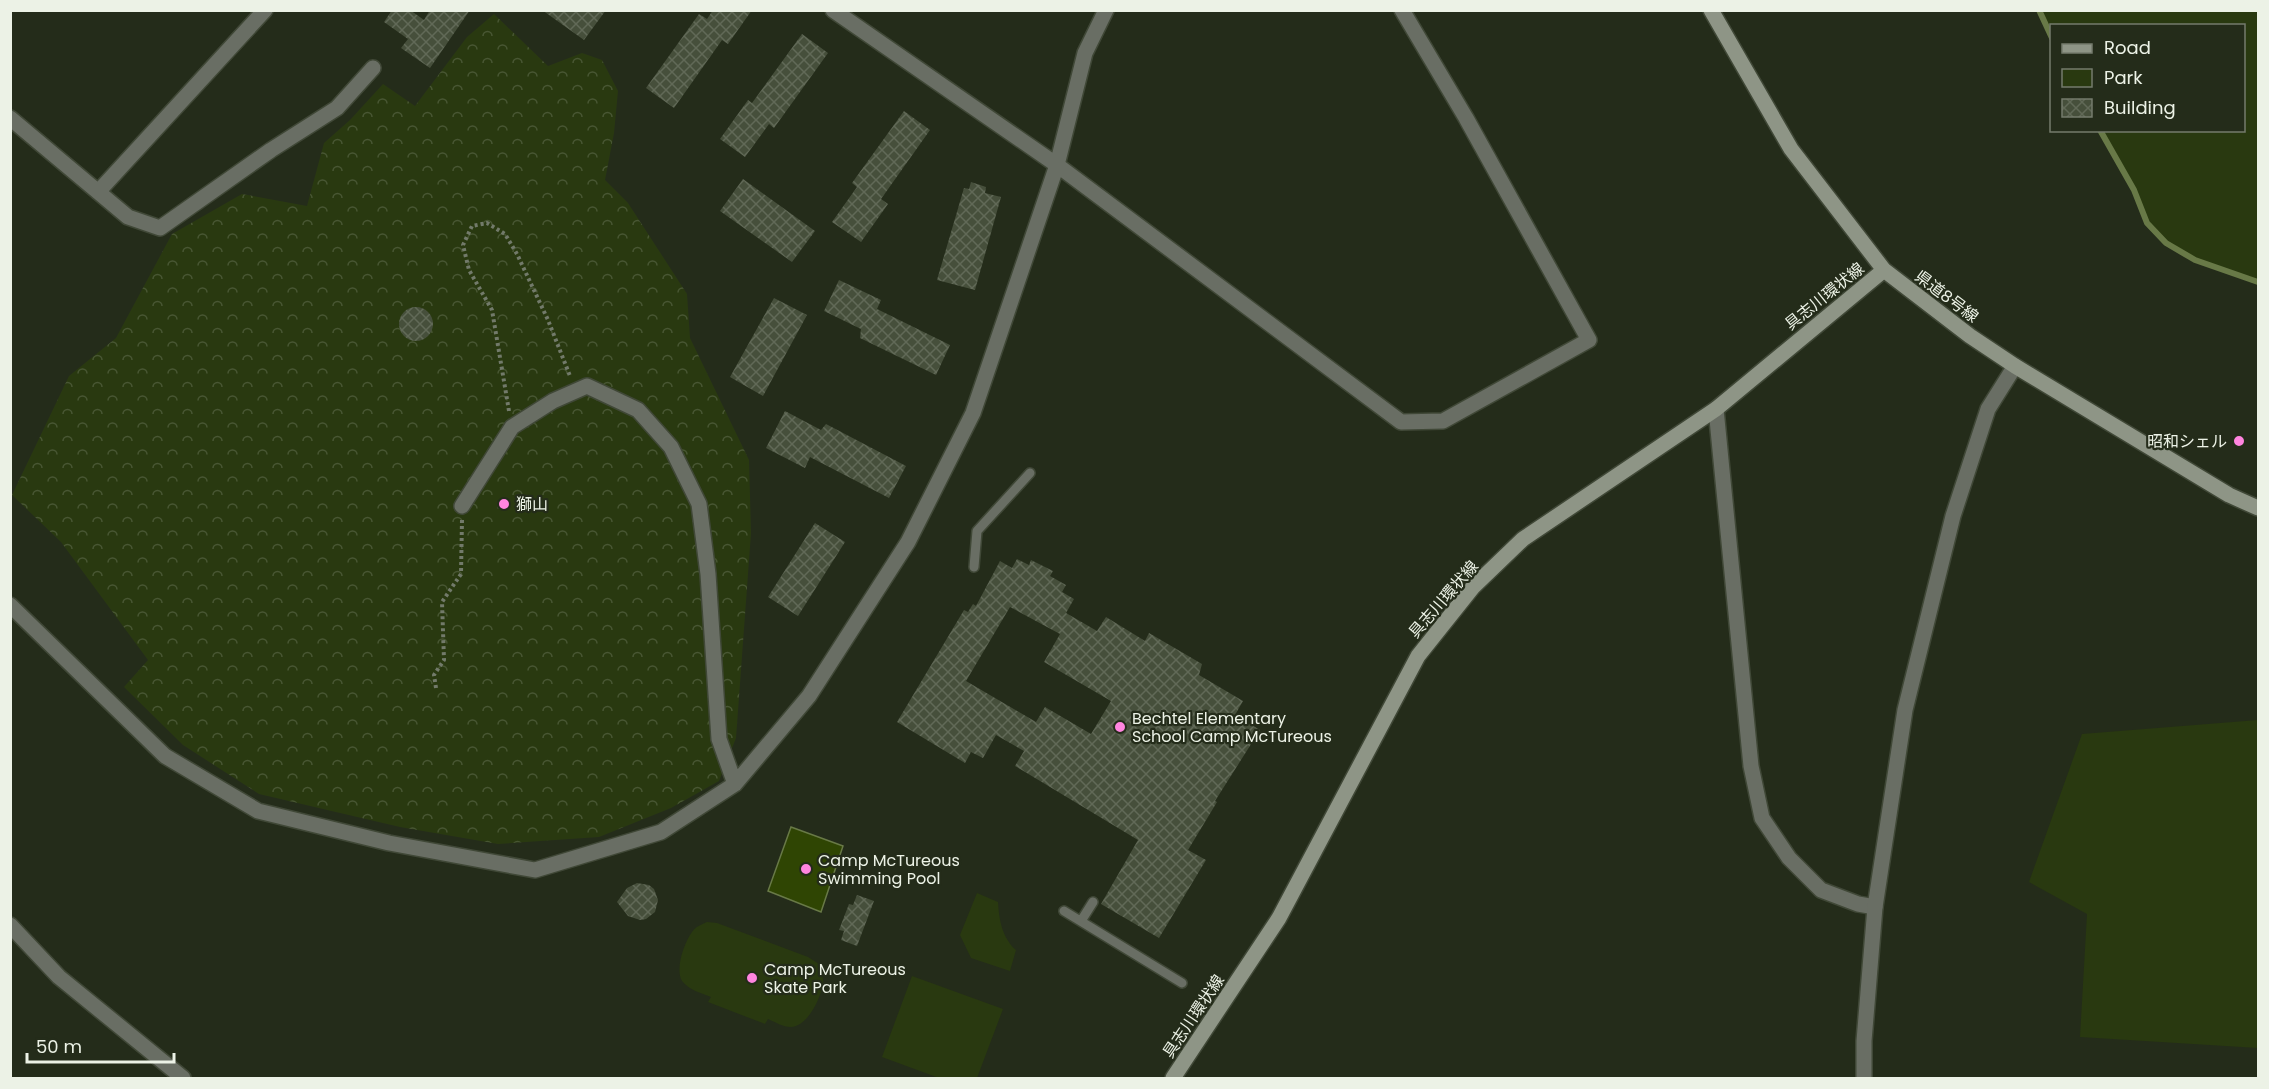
<svg xmlns="http://www.w3.org/2000/svg" width="2269" height="1089" viewBox="0 0 2269 1089" font-family="Poppins,'Noto Sans JP',sans-serif">
	<defs>
		<pattern id="forest-crowns" width="20" height="18" patternUnits="userSpaceOnUse" patternTransform="scale(1.5)"><rect width="20" height="18" fill="#293910"/><path d="M2 6a3 3 0 1 1 6 0M12 15a3 3 0 1 1 6 0" fill="none" stroke="#485633"/></pattern>
		<pattern id="building-cross-hatch" width="8" height="8" patternUnits="userSpaceOnUse" patternTransform="scale(1.5)"><rect width="8" height="8" fill="#464f3b"/><path d="M0 0l8 8M0 8l8-8" fill="none" stroke="#616957"/></pattern>
	</defs>
	<rect width="100%" height="100%" fill="#242c1a"/>
	<!-- forest -->
	<path fill="url(#forest-crowns)" d="M494,14L548,66L582,53L602,60L618,91L614,133L605,180L628,203L687,294L690,338L749,460L751,533L736,738L719,781L671,808L599,837L498,844L400,827L259,794L183,745L124,687L148,660L61,542L12,495L69,376L116,338L172,234L242,194L307,206L324,143L350,120L383,84L415,106L467,37Z"/>
	<!-- park -->
	<path fill="#293910" d="M2039,11H2258V282L2195,260L2166,243L2147,223L2134,190L2101,131L2244,130V26H2052L2051,39Z
		M2258,720V1048L2080,1037L2087,914L2029,882L2082,734Z
		M977,893L998,902C999,919 1002,938 1016,950L1010,971L971,958L960,935Z
		M707,922L717,923L808,957L819,964C820,970 824,977 823,983C821,998 808,1026 791,1027C783,1027 775,1022 768,1019L765,1024L708,1002L711,997C701,993 689,990 682,981C675,969 684,943 692,932C696,926 701,925 707,922Z
		M912,976L1003,1009L977,1078H939L882,1057Z"/>
	<!-- water -->
	<path fill="#2f4503" stroke="#687947" stroke-width="1.5" d="M791,827L843,846L821,912L768,891Z"/>
	<g fill="none" stroke-linecap="round" stroke-linejoin="round">
		<!-- stream -->
		<path stroke="#687947" stroke-width="6" d="M2039,10L2052,38
			M2100,130L2134,190L2147,223L2166,243L2195,260L2258,282"/>
	</g>
	<!-- building -->
	<path fill="url(#building-cross-hatch)" fill-rule="evenodd" d="M392,10H410L424,20L430,10H470L430,68L401,48L408,39L384,22Z
		M542,10H606L584,40Z
		M713,10H752L728,44L722,40L674,108L646,88L699,14L707,19Z
		M802,34L828,53L774,128L769,124L745,157L720,139L748,100L752,103Z
		M904,111L930,130L881,199L888,204L861,242L832,222L857,187L852,183Z
		M743,179L815,231L792,262L720,211Z
		M971,182L986,187L985,193L1001,197L975,290L937,280L964,188L969,189Z
		M839,280L881,300L877,309L950,345L936,375L860,338L861,329L824,311Z
		M774,298L807,315L763,396L730,377Z
		M399 324a17 17 0 1 1 34 0a17 17 0 1 1-34 0Z
		M785,411L821,430L826,424L906,466L889,498L810,457L805,468L766,448Z
		M815,523L845,542L798,616L768,597Z
		M1017,559L1029,565L1031,560L1053,571L1050,576L1066,585L1062,592L1074,599L1066,613L1097,631L1106,617L1145,641L1149,633L1202,664L1199,675L1243,701L1235,715L1260,730L1215,801L1217,802L1188,850L1206,860L1159,938L1101,904L1138,840L1015,766L1024,751L996,735L983,758L971,752L965,763L897,722L964,610L968,612L973,604L976,606L1000,561L1012,568ZM1010,607L1060,634L1044,662L1111,701L1091,734L1045,707L1036,722L966,681Z
		M637,883L649,885L654,889L658,900L655,912L646,919L640,920L628,916L617,902L627,888Z
		M857,895L874,901L857,946L841,940L844,931L839,930L849,904L853,905Z"/>
	<g fill="none" stroke-linecap="round" stroke-linejoin="round">
		<defs>
			<path id="service" d="M974,567L977,531L1030,473
				M1064,911L1182,983
				M1081,921L1093,902"/>
			<path id="minor" d="M833,10L1057,165L1401,422L1443,421L1589,340L1466,118L1402,10
				M10,118L128,217L160,228L271,150L337,108L373,68
				M98,192L265,10
				M1716,409L1751,766L1762,818L1789,858L1821,890L1858,904L1875,907
				M462,506L512,427L553,401L587,386L638,410L671,447L699,504L708,574L719,739L735,784
				M10,605L165,756L258,811L389,843L535,870L661,832L735,784L809,696L908,542L973,413L1057,165L1085,53L1106,10
				M10,925L59,977L183,1078"/>
			<path id="tertiary" d="M1864,1078V1041L1875,907L1905,710L1953,516L1988,409L2015,366"/>
			<path id="secondary" d="M1711,10L1791,149L1884,270L1970,336L2015,366L2229,495L2258,508
				M1173,1078L1279,918L1418,656L1473,587L1523,539L1716,409L1884,270"/>
		</defs>
		<!-- service casing -->
		<use href="#service" stroke="#404837" stroke-width="12"/>
		<!-- minor casing -->
		<use href="#minor" stroke="#404837" stroke-width="18"/>
		<!-- tertiary casing -->
		<use href="#tertiary" stroke="#404837" stroke-width="18"/>
		<!-- secondary casing -->
		<use href="#secondary" stroke="#404837" stroke-width="18"/>
		<!-- path -->
		<path stroke="#727a6a" stroke-width="4" stroke-dasharray="3 3" stroke-linecap="butt" d="M509,411L492,310L469,270L463,245L472,226L487,223L505,234L517,254L548,320L570,376
			M436,688L434,675L444,660L442,602L461,574L462,520"/>
		<!-- service -->
		<use href="#service" stroke="#696e64" stroke-width="9"/>
		<!-- minor -->
		<use href="#minor" stroke="#696e64" stroke-width="15"/>
		<!-- tertiary -->
		<use href="#tertiary" stroke="#696e64" stroke-width="15"/>
		<!-- secondary -->
		<use href="#secondary" stroke="#8e9586" stroke-width="15"/>
	</g>
	<!-- markers -->
	<g fill="#ff85df" stroke="#242c1a" stroke-width="2">
		<circle cx="2239" cy="441" r="6"/>
		<circle cx="504" cy="504" r="6"/>
		<circle cx="1120" cy="727" r="6"/>
		<circle cx="806" cy="869" r="6"/>
		<circle cx="752" cy="978" r="6"/>
	</g>
	<g text-anchor="middle" stroke-width="4.5" stroke-linejoin="round" paint-order="stroke">
		<!-- street labels -->
		<g font-size="16" fill="#ecf2e6" stroke="#242c1a">
			<text transform="translate(1824 296) rotate(-39)" y="6">具志川環状線</text>
			<text transform="translate(1947 296) rotate(37)" y="6">県道8号線</text>
			<text transform="translate(1443 599) rotate(-49)" y="6">具志川環状線</text>
			<text transform="translate(1193 1016) rotate(-56)" y="6">具志川環状線</text>
		</g>
		<!-- poi labels -->
		<g font-size="16" fill="#ecf2e6" stroke="#242c1a" text-anchor="start">
			<text x="2227" y="447" text-anchor="end">昭和シェル</text>
			<text x="516" y="510">獅山</text>
			<text x="1132" y="724">Bechtel Elementary<tspan x="1132" dy="18">School Camp McTureous</tspan></text>
			<text x="818" y="866">Camp McTureous<tspan x="818" dy="18">Swimming Pool</tspan></text>
			<text x="764" y="975">Camp McTureous<tspan x="764" dy="18">Skate Park</tspan></text>
		</g>
	</g>
	<!-- border -->
	<rect width="2269" height="1089" fill="none" stroke="#ecf2e6" stroke-width="24"/>
	<!-- legend -->
	<rect x="2050" y="24" width="195" height="108" fill="#242c1a" stroke="#747b6c" stroke-width="1.5"/>
	<rect x="2062" y="44" width="30" height="9" fill="#8e9586" stroke="#747b6c" stroke-width="1.5"/>
	<text x="2104" y="54" font-size="18" fill="#ecf2e6">Road</text>
	<rect x="2062" y="69" width="30" height="18" fill="#293910" stroke="#747b6c" stroke-width="1.5"/>
	<text x="2104" y="84" font-size="18" fill="#ecf2e6">Park</text>
	<rect x="2062" y="99" width="30" height="18" fill="url(#building-cross-hatch)" stroke="#747b6c" stroke-width="1.5"/>
	<text x="2104" y="114" font-size="18" fill="#ecf2e6">Building</text>
	<!-- scale -->
	<path d="M27 1053v9h147v-9" fill="none" stroke="#ecf2e6" stroke-width="3"/>
	<text x="36" y="1053" font-size="18" fill="#ecf2e6" stroke="#242c1a" stroke-width="4.5" paint-order="stroke">50 m</text>
</svg>
